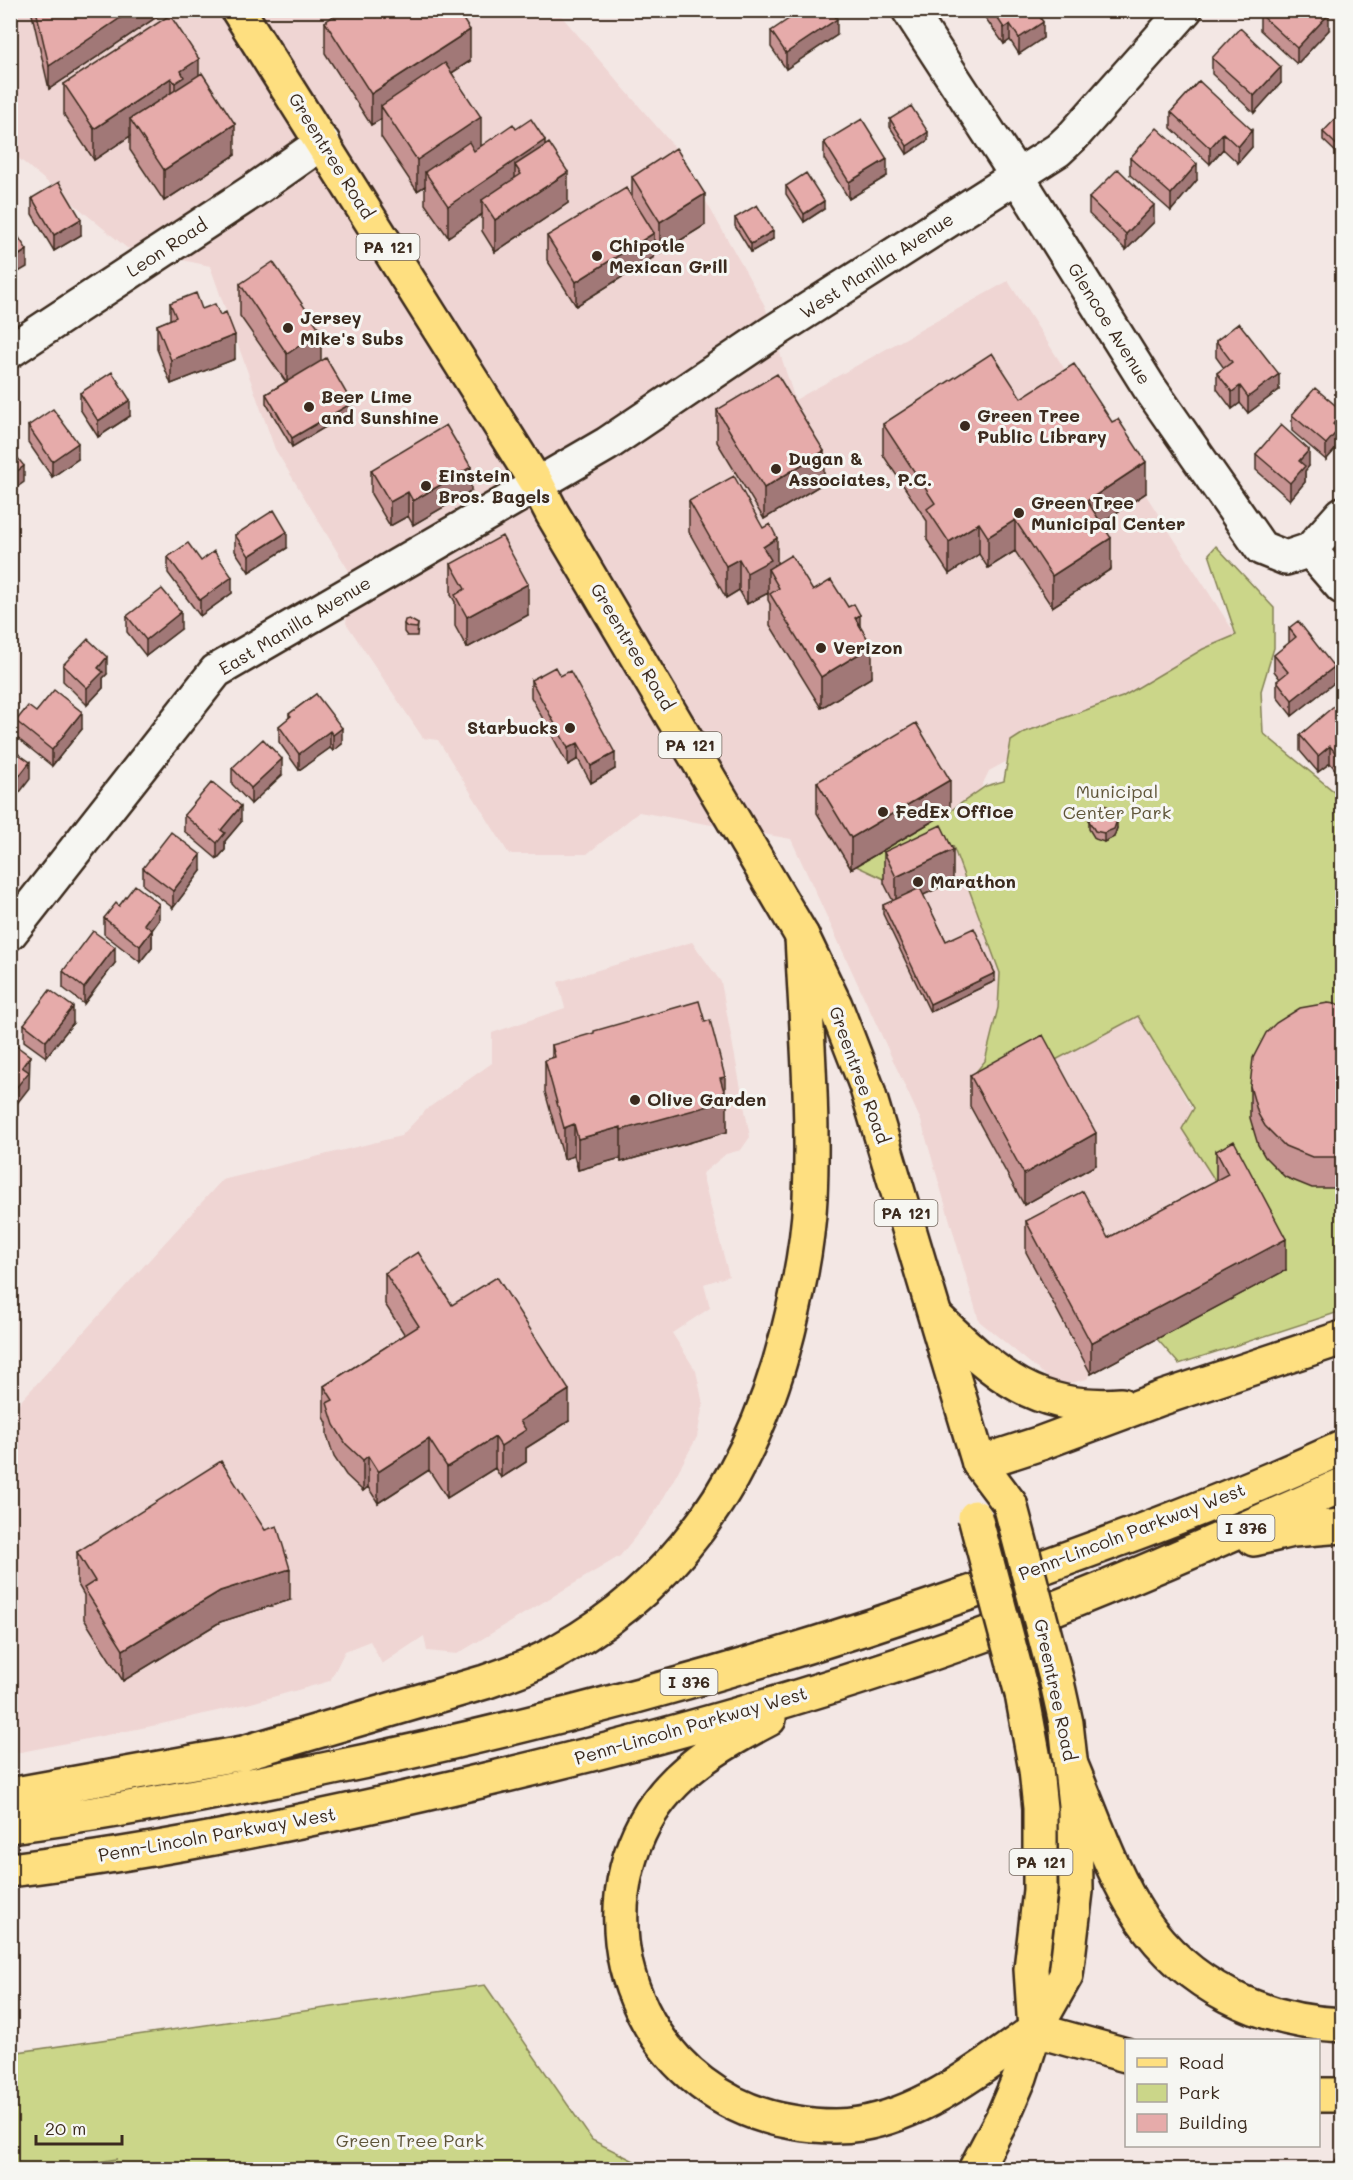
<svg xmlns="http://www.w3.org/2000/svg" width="1353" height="2180" viewBox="0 0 1353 2180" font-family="Mali,sans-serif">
	<rect width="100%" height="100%" fill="#f3e7e4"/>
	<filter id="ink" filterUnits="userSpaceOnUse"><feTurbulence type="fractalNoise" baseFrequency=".0167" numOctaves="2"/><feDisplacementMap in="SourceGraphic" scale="12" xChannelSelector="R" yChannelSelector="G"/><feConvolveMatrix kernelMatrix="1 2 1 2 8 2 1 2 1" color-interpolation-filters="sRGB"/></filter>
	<g filter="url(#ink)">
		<!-- built -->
		<path fill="#efd5d3" d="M10,11H557L677,150L765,306L795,400L1008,281L1236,635L989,771L953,846L1138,1016L1286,1270L1091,1374L1087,1379L1058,1386L979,1321L921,1121L791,839L639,812L587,854H509L438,740L423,738L346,623L352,576L275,449L210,266L127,248L11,152Z
			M692,942L721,982L750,1137L741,1150L726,1154L702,1174L729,1276L704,1284L710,1308L672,1333L696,1371L703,1404L697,1437L658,1508L620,1556L457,1654L427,1651L424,1636L382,1664L370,1641L345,1651L330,1681L251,1703L157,1725L11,1754L10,1413L222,1180L401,1136L427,1109L492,1063V1033L565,1008L558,982Z"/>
		<!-- green -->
		<path fill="#cbd689" stroke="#838054" stroke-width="1.5" d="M1216,546L1274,608V648L1261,691L1263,733L1337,794L1342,810V1311L1179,1364L1157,1339L1278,1255L1216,1182L1182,1129L1194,1108L1138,1016L988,1096L975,1073L985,1061L998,1008L1000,973L953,846L884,879L856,866L950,811L986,786L1004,781L1011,741L1025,732L1122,697L1203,649L1236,635L1209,554Z
			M485,1985L592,2140L650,2169H56L117,2159L49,2169H11V2053Z"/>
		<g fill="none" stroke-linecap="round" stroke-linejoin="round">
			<defs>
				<path id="minor" d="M909,10L1017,176L1149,387L1261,548L1286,558L1310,550L1342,587
					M10,351L253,191L323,142
					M1310,550L1342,514
					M10,933L216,671L607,444L770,334L1058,150L1074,135L1185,10"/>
				<path id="major" d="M238,10L537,484L552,513L802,936L835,1005L866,1085L979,1463L1010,1504
					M1022,1694L1036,1770L1040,1808V1890L1031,1969L1035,2030
					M1035,2030L1126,2055
					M1318,2095H1342
					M975,2170L1002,2119L1020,2077L1035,2030L1066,1975L1076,1891L1075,1805L1066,1723L1057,1682"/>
				<path id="highway" d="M936,1317C996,1374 1033,1411 1121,1405
					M979,1463L1041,1443L1162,1398L1342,1338
					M1254,1539L1293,1530L1342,1526
					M769,1719C721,1744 672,1772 645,1822C579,1945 654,2100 792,2122C815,2126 838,2128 860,2124C926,2113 982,2067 1035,2030
					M1071,1765C1092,1814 1112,1875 1141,1918C1187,1986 1262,2022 1342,2025
					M10,1795L243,1753L485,1682C511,1673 537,1664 560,1650C684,1581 754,1467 788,1332C799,1288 808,1244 810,1198C814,1111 806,1023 802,936
					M10,1826C119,1812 226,1791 333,1768C552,1723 767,1664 978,1590C1101,1547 1224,1502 1342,1448
					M10,1870C170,1850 328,1817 485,1780C668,1737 851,1686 1027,1619C1134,1578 1238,1532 1342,1485"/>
			</defs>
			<!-- minor casing -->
			<use href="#minor" stroke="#3b2a1e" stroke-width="38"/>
			<!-- major casing -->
			<use href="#major" stroke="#3b2a1e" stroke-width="38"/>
			<!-- highway casing -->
			<use href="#highway" stroke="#3b2a1e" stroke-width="38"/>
			<!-- minor -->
			<use href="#minor" stroke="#f6f6f2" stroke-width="33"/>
			<!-- major -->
			<use href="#major" stroke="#fedf80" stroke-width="33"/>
			<!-- highway -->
			<use href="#highway" stroke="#fedf80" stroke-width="33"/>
			<defs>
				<path id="major-bridge" d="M1010,1504L1057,1682
					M975,1517L1022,1694"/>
			</defs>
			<!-- major-bridge casing -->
			<use href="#major-bridge" stroke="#3b2a1e" stroke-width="38" stroke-linecap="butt"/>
			<!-- major-bridge -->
			<use href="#major-bridge" stroke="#fedf80" stroke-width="33"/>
		</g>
		<!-- wall -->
		<path fill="#c69392" stroke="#3b2a1e" stroke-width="1.5" d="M31,10H161V14L49,89Z
			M756,10H772L760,17Z
			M984,10H1042V16L1040,18L1043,38L1019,54L1010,40L1004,44L984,16Z
			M1260,14L1329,30L1297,64L1260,30Z
			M325,22L470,61L452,73L481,146L516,129L545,145L568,203L495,252L482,231V214L448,237L425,204V186L417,191L381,137V119L371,125L325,53Z
			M771,31L837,35L786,69L771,47Z
			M1212,58L1281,83L1254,113L1212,74Z
			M199,75L235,155L164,201L130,150V136L94,160L64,115V84Z
			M1199,81L1252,147L1238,163L1223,149L1210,164L1171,128V112Z
			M1342,116L1341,157L1323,140V132Z
			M890,119L928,140L907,154L890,127Z
			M824,142L887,176L849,199L824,159Z
			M1130,158L1197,180L1171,211L1130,175Z
			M632,177L705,225L660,253L654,244V257L576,306L547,260V236L632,196Z
			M786,186L824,209L804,222L786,194Z
			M32,198L81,235L54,251L32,214Z
			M1089,198L1154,222L1126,250L1089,214Z
			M735,218L773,239L751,252L735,226Z
			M240,284L321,361L352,411L292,447L266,403V394L286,382L240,316Z
			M170,303L202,309L235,359L171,384L157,349V325L170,320Z
			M1216,341L1279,390L1248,413L1240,403L1232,409L1217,389V373L1224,368L1216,357Z
			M1342,359V384L1338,380V364Z
			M80,393L130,416L98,437L80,409Z
			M1021,398L1146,493L1101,523L1111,569L1052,607L1015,551L988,568L979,554L949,574L927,540V521L883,455V424Z
			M717,410L824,483L764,519L717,442Z
			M1292,415L1339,432V445L1326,460L1292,431Z
			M28,426L78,459L52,477L28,442Z
			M1256,454L1309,466L1305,471V482L1290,500L1256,470Z
			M371,470L471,491L413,525L408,516L390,526L371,494Z
			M689,501L777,563L860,627L872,677L821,708L770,625V604L768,600V593L747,604L739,590L726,598L689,532Z
			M235,535L287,548L249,572L235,551Z
			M168,557L201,561L232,593L200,616L168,573Z
			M451,564L528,615L467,648L455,626V602L451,595Z
			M127,616L181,629L146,656L127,632Z
			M404,624H418L417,636H407L404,632Z
			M1289,628L1334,683L1292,716L1277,697V681L1280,679L1274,671V655L1289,643Z
			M63,665L107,674L103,678V688L87,705L63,681Z
			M531,680L615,769L591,783L578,759L568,765L531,697Z
			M316,694L342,744L333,751L330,748L299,770L279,742V726L289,718V714Z
			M1342,701V778L1330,763L1318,772L1300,751V735Z
			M36,712L82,729L52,766L16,737V721Z
			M232,768L282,775L251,804L232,784Z
			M817,782L950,811L851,869L817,813Z
			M184,815L241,822L225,841V850L217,859L184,831Z
			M1089,821L1117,828L1114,837L1104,842L1095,839L1089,829Z
			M884,852L953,881L923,895L946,941L995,981L930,1012L883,914V905L893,901L884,883Z
			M143,868L201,871L173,908L143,885Z
			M119,906L159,920L152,930V947L140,962L104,934V918Z
			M115,963L84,1004L63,988V971Z
			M1342,1005V1187L1340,1188H1312L1285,1177L1265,1157L1258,1145L1250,1118V1086Z
			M73,1023L46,1057L24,1041V1024Z
			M552,1045L725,1096L727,1132L621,1162V1158L578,1170L574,1156L564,1159L545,1092V1060L552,1058Z
			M970,1075L1096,1165L1024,1205L970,1106Z
			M1216,1151L1286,1270L1091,1374L1026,1252V1221L1108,1238L1216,1181Z
			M385,1273L452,1305L569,1421L526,1448V1462L501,1478L495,1468L447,1498L429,1470L378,1503L368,1487L363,1491L346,1475L334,1457L327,1435V1423L324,1417V1386L405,1335L385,1304Z
			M77,1552L290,1600L220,1622L123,1681L84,1619V1595L77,1583Z"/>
		<!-- shaded-wall -->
		<path fill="#a17877" stroke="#3b2a1e" stroke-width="1.5" d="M132,10H161V14L49,89V66Z
			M760,10H772L760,17Z
			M1033,10H1042V16L1033,23Z
			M1329,14V30L1297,64V48Z
			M837,19V35L786,69V53Z
			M1043,22V38L1019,54V38Z
			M1010,24V40L1004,44V28Z
			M470,30V61L387,115L381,106V119L371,125V94Z
			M199,59V90L175,114V83L181,71Z
			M1281,67V83L1254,113V96Z
			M171,78V109L130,119V136L94,160V129Z
			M481,117V148L425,172V186L417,191V160Z
			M235,124V155L164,201V170Z
			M1252,130V147L1238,163V147Z
			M928,132V140L907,154V146Z
			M1223,133V149L1210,164V148Z
			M545,140V171L521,174L515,165V191L482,200V214L448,237V206Z
			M887,159V176L849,199V182Z
			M1197,164V180L1171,211V194Z
			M568,172V203L495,252V220Z
			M705,194V225L660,253V222Z
			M824,201V209L804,222V214Z
			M1154,205V222L1126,250V234Z
			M81,219V235L54,251V235Z
			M773,231V239L751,252V244Z
			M654,233V257L576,306V282Z
			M27,250V267L10,277V261Z
			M321,331V362L287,385V354Z
			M235,335V359L171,384V360Z
			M1279,374V390L1248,413V397Z
			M1240,386V403L1232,409V392Z
			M130,400V416L98,437V421Z
			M352,403V411L292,447V438Z
			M1342,411V428L1339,432V445L1326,460V444L1333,424Z
			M78,443V459L52,477V461Z
			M1309,450V466L1305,471V482L1290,500V483L1299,461Z
			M824,451V483L764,519V488Z
			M1146,462V493L1087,532V501Z
			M24,466V482L10,492V476Z
			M471,467V491L413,525V501Z
			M408,492V516L390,526V502Z
			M1015,520V551L988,568V537Z
			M979,523V554L949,574V542Z
			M287,532V548L249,572V556Z
			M777,538V570L768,569V593L747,604V573L763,547Z
			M1111,538V569L1052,607V576Z
			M739,559V590L726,598V566Z
			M232,577V593L200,616V600Z
			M528,584V615L467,648V617Z
			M181,612V629L146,656V640Z
			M860,615V646L855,618Z
			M872,646V677L821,708V677Z
			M107,657V674L103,678V688L87,705V688L98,668Z
			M1334,667V683L1292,716V700Z
			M82,712V729L52,766V750Z
			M342,728V744L333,751V735Z
			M330,731V748L299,770V754Z
			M578,743V759L568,765V748Z
			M1330,746V763L1318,772V756Z
			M615,753V769L591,783V766Z
			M282,759V775L251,804V788Z
			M30,762V779L10,805V788Z
			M950,780V811L851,869V838Z
			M241,806V822L225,841V850L217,859V843L221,830Z
			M1117,820V828L1114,837L1104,842V833Z
			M953,850V881L896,908V877Z
			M201,855V871L173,908V891Z
			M159,904V920L144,941V924Z
			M152,930V947L140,962V946Z
			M115,947V963L84,1004V988Z
			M995,973V981L930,1012V1004Z
			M73,1007V1023L46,1057V1041Z
			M30,1056L29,1088L11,1111V1094L22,1067Z
			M725,1077V1101H727V1132L621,1162V1130L720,1078Z
			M574,1124V1156L564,1159V1128Z
			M621,1127V1158L578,1170V1139Z
			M1096,1133V1165L1024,1205V1174Z
			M1342,1156V1187L1340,1188V1157Z
			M1286,1239V1270L1091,1374V1343Z
			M569,1390V1421L526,1448V1462L501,1478V1446L520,1421Z
			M495,1437V1468L447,1498V1467Z
			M429,1439V1470L378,1503V1472Z
			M368,1456V1487L363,1491V1460Z
			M290,1569V1600L220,1622L123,1681V1650L220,1591Z"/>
		<!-- building -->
		<path fill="#e6abaa" stroke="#3b2a1e" stroke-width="1.5" d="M36,10H132L49,66Z
			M342,10H457L470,30L371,94L325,22Z
			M802,10H831L837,19L786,53L771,31Z
			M992,10H1036L1043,22L1019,38L1010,24L1004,28Z
			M1263,10H1326L1329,14L1297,48L1260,14Z
			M170,15L199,59L181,71L184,77L175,83L171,78L94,129L64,84Z
			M1240,28L1281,67L1254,96L1212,58Z
			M445,63L481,117L417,160L381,106Z
			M202,73L235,124L164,170L130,119Z
			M1199,81L1252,130L1238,147L1223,133L1210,148L1171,112Z
			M911,106L928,132L907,146L890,119Z
			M1340,114L1342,116V148L1341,149L1323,132Z
			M531,119L545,140L448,206L425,172L469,142L474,151L513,124L516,129Z
			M862,119L887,159L849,182L824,142Z
			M1157,128L1197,164L1171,194L1130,158Z
			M549,143L568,172L495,220L482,200L521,174L515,165Z
			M676,148L705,194L660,222L632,177Z
			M1118,169L1154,205L1126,234L1089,198Z
			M806,173L824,201L804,214L786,186Z
			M59,182L81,219L54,235L32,198Z
			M626,188L654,233L576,282L547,236Z
			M757,205L773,231L751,244L735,218Z
			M10,224L27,250L10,261Z
			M273,262L321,331L287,354L240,284Z
			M196,293L202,309L215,304L220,315L226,312L235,335L171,360L157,325L176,317L170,303Z
			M1239,323L1279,374L1248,397L1240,386L1232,392L1217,373L1232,362L1216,341Z
			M992,353L1021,398L1074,364L1112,422L1118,419L1146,462L1087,501L1111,538L1052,576L1015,520L988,537L979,523L949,542L927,509L935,503L883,424Z
			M326,358L352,403L292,438L266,394Z
			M1342,359V368L1338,364Z
			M112,372L130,400L98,421L80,393Z
			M777,374L824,451L764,488L717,410Z
			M1315,388L1342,411L1333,424L1339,429L1326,444L1292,415Z
			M53,409L78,443L52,461L28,426Z
			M446,425L471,467L413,501L408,492L390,502L371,470Z
			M1281,425L1309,450L1299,461L1305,466L1290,483L1256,454Z
			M10,448L24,466L10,476Z
			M734,476L763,528L770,524L777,538L763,547L771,560L747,573L739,559L726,566L689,501Z
			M274,510L287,532L249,556L235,535Z
			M502,536L528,584L467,617L455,595L465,589L451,564Z
			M188,543L201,561L214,551L232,577L200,600L168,557Z
			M791,555L813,591L831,580L848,607L854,604L860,615L855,618L872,646L821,677L770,594L779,588L768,569Z
			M162,589L181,612L146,640L127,616Z
			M409,619L418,624L417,628L407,627L404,624L405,620Z
			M1298,621L1334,667L1292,700L1277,681L1288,672L1274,655L1296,637L1289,628Z
			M88,639L107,657L98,668L103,672L87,688L63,665Z
			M555,667L560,676L570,671L615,753L591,766L578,743L568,748L531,680Z
			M54,690L82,712L52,750L16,721L28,706L36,712Z
			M316,694L342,728L333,735L330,731L299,754L279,726L291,716L289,714Z
			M1341,700L1342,701V761L1330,746L1318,756L1300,735Z
			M916,723L950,780L851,838L817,782Z
			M263,739L282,759L251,788L232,768Z
			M10,748L30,762L10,788Z
			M212,782L241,806L221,830L225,833L217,843L184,815Z
			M1101,804L1112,808L1117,820L1114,829L1104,833L1095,831L1089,821L1091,810Z
			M941,825L953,850L896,877L884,852Z
			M171,832L201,855L173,891L143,868Z
			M135,885L159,904L144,924L152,930L140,946L104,918L116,903L119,906Z
			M920,888L946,941L974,928L995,973L930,1004L883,905Z
			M93,931L115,947L84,988L63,971Z
			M50,990L73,1007L46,1041L24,1024Z
			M699,1001L705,1022L710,1020L725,1077L720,1078L727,1101L621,1130V1127L578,1139L574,1124L564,1128L545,1060L555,1057L552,1045L594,1033V1031Z
			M1328,1003L1342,1005V1156L1340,1157H1312L1285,1146L1265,1126L1258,1114L1250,1086L1253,1058L1266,1033L1276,1023L1300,1008Z
			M1043,1035L1096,1133L1024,1174L970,1075Z
			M11,1042L30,1056L22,1067L29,1072L11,1094L10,1043Z
			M1234,1141L1286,1239L1091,1343L1026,1221L1083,1191L1108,1238L1228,1174L1216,1151Z
			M418,1252L452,1305L497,1277L569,1390L520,1421L526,1430L501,1446L495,1437L447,1467L429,1439L378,1472L368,1456L363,1460L346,1444L334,1425L327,1403L333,1400L324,1386L419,1326L385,1273Z
			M221,1461L265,1530L277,1526L290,1569L220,1591L123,1650L84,1588L95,1581L77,1552Z
			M1342,2148V2169H1331Z"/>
	</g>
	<!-- markers -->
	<g fill="#3b2a1e" stroke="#f6f6f2" stroke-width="2">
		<circle cx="597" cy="256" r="6"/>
		<circle cx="288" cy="328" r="6"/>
		<circle cx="309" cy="407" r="6"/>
		<circle cx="965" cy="426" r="6"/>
		<circle cx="776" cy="469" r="6"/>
		<circle cx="426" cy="486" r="6"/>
		<circle cx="1019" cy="513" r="6"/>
		<circle cx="821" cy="648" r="6"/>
		<circle cx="570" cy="728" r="6"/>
		<circle cx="883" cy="812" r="6"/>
		<circle cx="918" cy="882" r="6"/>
		<circle cx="635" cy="1100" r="6"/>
	</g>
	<g text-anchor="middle" stroke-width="6" stroke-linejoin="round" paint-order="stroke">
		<!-- shield labels -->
		<g fill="#f6f6f2" stroke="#73675e" stroke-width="1.5">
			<rect x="356.5" y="234" width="63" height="26" rx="4.5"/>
			<rect x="658.5" y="732" width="63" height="26" rx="4.5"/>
			<rect x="874.5" y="1200" width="63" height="26" rx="4.5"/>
			<rect x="1217.5" y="1515" width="57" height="26" rx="4.5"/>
			<rect x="660.5" y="1669" width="57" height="26" rx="4.5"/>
			<rect x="1009.5" y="1849" width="63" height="26" rx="4.5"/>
		</g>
		<g font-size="16" font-weight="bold" fill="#3b2a1e">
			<text x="388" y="253">PA 121</text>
			<text x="690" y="751">PA 121</text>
			<text x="906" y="1219">PA 121</text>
			<text x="1246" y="1534">I 376</text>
			<text x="689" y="1688">I 376</text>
			<text x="1041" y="1868">PA 121</text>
		</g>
		<!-- street labels -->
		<g font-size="18" fill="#3b2a1e" stroke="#f6f6f2">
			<text transform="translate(331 156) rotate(58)" y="6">Greentree Road</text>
			<text transform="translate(167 248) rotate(-33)" y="6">Leon Road</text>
			<text transform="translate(877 266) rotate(-33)" y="6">West Manilla Avenue</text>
			<text transform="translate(1109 324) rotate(58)" y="6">Glencoe Avenue</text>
			<text transform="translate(295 626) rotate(-31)" y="6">East Manilla Avenue</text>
			<text transform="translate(632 647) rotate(59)" y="6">Greentree Road</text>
			<text transform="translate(859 1075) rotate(70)" y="6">Greentree Road</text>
			<text transform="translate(1132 1532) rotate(-21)" y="6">Penn-Lincoln Parkway West</text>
			<text transform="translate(1055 1690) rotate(78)" y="6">Greentree Road</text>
			<text transform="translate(691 1726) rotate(-16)" y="6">Penn-Lincoln Parkway West</text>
			<text transform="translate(217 1835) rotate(-10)" y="6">Penn-Lincoln Parkway West</text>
		</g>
		<!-- poi labels -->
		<g font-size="18" font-weight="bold" fill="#3b2a1e" stroke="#f6f6f2" text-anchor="start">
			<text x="609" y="252">Chipotle<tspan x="609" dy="21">Mexican Grill</tspan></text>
			<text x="300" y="324">Jersey<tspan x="300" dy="21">Mike's Subs</tspan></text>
			<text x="321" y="403">Beer Lime<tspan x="321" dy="21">and Sunshine</tspan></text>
			<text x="977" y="422">Green Tree<tspan x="977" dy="21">Public Library</tspan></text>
			<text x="788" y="465">Dugan &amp;<tspan x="788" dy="21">Associates, P.C.</tspan></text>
			<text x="438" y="482">Einstein<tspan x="438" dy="21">Bros. Bagels</tspan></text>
			<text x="1031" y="509">Green Tree<tspan x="1031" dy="21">Municipal Center</tspan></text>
			<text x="833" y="654">Verizon</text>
			<text x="558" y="734" text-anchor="end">Starbucks</text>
			<text x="895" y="818">FedEx Office</text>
			<text x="930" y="888">Marathon</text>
			<text x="647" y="1106">Olive Garden</text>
		</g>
		<!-- park labels -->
		<g font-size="18" fill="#5f5539" stroke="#f6f6f2">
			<text x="1117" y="798">Municipal<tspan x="1117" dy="21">Center Park</tspan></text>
			<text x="410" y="2147">Green Tree Park</text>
		</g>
	</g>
	<!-- margin -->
	<rect width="1353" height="2180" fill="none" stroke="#f6f6f2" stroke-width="36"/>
	<rect x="18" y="18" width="1317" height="2144" fill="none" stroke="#3b2a1e" stroke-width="2" filter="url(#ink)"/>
	<!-- legend -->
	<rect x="1125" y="2039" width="195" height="108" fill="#f6f6f2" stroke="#aba49d" stroke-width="1.5"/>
	<rect x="1137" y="2058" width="30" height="9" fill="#fedf80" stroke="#aba49d" stroke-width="1.5"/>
	<text x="1179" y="2069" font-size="18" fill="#3b2a1e">Road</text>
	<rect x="1137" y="2084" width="30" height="18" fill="#cbd689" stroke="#aba49d" stroke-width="1.5"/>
	<text x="1179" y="2099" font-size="18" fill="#3b2a1e">Park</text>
	<rect x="1137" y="2114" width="30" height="18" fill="#e6abaa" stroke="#aba49d" stroke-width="1.5"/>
	<text x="1179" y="2129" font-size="18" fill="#3b2a1e">Building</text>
	<!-- scale -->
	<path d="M36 2135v9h86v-9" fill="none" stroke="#3b2a1e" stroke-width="3"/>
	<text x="45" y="2135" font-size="18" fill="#3b2a1e" stroke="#f6f6f2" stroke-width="4.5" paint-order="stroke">20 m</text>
</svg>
